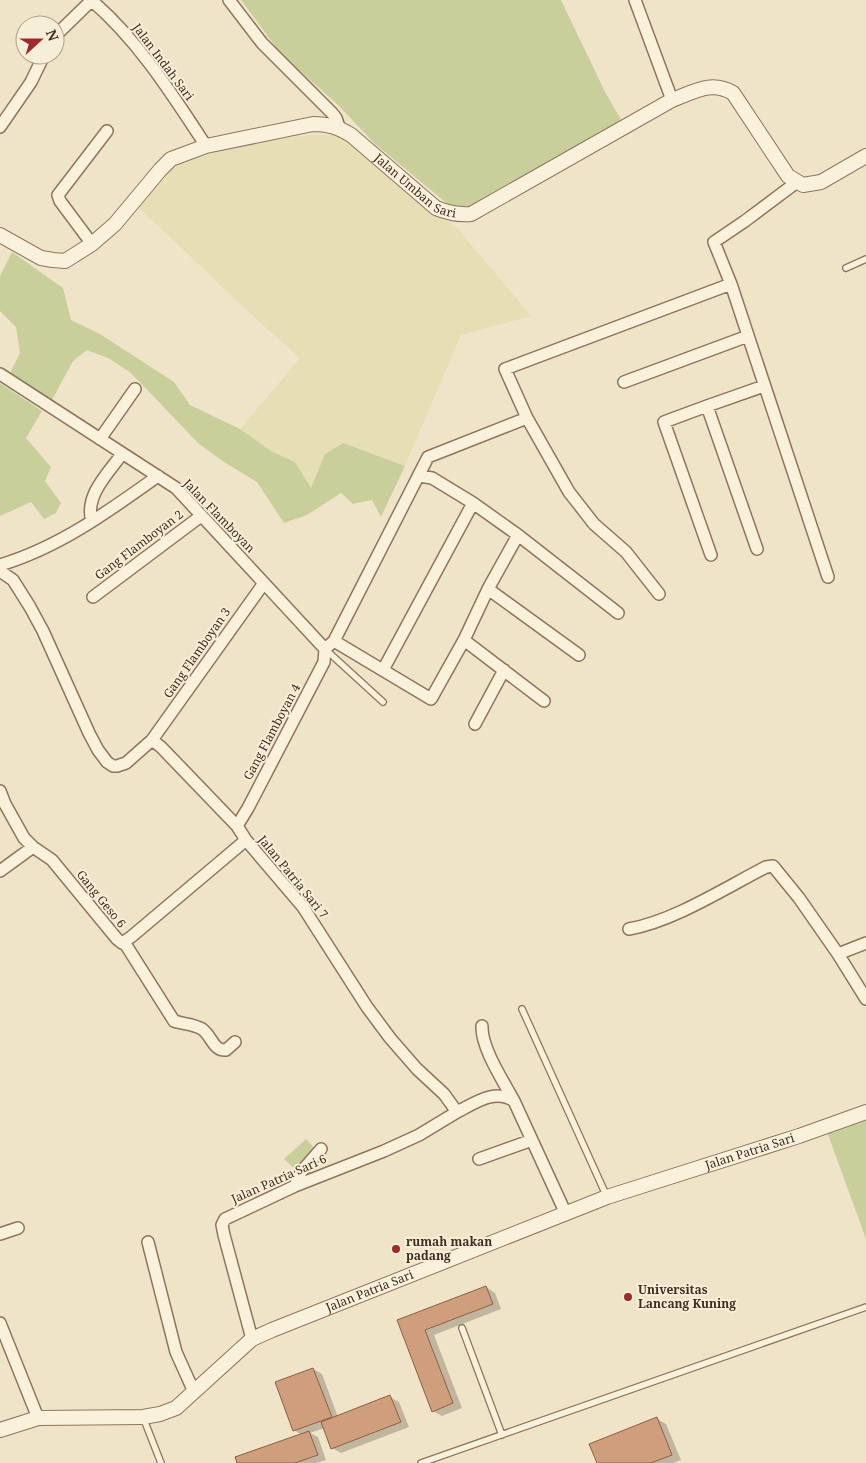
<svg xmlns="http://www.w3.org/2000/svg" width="866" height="1463" viewBox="0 0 866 1463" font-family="'Noto Serif',serif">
	<rect width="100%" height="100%" fill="#f0e4c8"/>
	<!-- farmland -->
	<path fill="#e6deb5" d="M311,135H339L349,141L431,210L458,229L531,316L461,335L405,466L343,443L325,454L311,489L295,462L271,451L240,429L300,358L253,316L137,206L169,171L181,161L269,140Z"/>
	<!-- green -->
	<path fill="#c9cf9b" d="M241,0H561L605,92L623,123L467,209L455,210L375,144L337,104L281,54Z
		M12,252L63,288L71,320L100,334L174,382L190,405L240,429L271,451L295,462L311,488L325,454L343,443L405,466L381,517L372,500L353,504L341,493L307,515L284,523L257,482L224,462L199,444L131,373L110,359L87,350L73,361L51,402L9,375L20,353L16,327L0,311V276Z
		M0,383L42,411L26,438L51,467L45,481L61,503L56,513L44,519L31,502L0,516Z
		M866,1117V1239L827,1132Z
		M306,1139L316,1150L296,1170L284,1159Z"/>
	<!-- shadow -->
	<path fill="#0003" d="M486,1287L495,1293L501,1309L434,1335L462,1408L442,1416L433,1411L399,1320Z
		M313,1369L322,1374L338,1417L390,1397L399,1402L409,1427L341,1453L332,1448L324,1428L310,1433L318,1437L326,1460L317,1463H239L302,1435L294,1430Z
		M657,1419L666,1424L681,1460L673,1463H598Z"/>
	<!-- building -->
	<path fill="#cf9f7d" stroke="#8d5f41" d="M486,1286L493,1304L425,1330L453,1403L432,1412L397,1320Z
		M313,1368L332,1417L293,1431L275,1382Z
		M390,1395L401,1422L331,1449L321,1422Z
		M657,1417L672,1455L651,1463H597L589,1444Z
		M309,1431L318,1455L295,1463H237L235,1457Z"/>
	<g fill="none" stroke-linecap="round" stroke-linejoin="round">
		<defs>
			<path id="service" d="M846,268L866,259
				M325,649L383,702
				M522,1009L607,1197
				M462,1328L502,1435
				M143,1417L161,1463
				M421,1463L866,1307"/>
			<path id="minor" d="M91,0C138,40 172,94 206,146
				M229,0L262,43L332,113L336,118L339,127
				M635,0L672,100
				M55,36L92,0
				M0,127L31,82L44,55
				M92,244L60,201L58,195L107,131
				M731,284L828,577
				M0,374L176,488L325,649
				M624,382L748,336
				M707,406L664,422L711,555
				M100,439L135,389
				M419,476L432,478L473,503L518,535L618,613
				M92,521C84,496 109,472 122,454
				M757,549L707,406L764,386
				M0,565C58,548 109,511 158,476
				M0,571L13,580L30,607L43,631L89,733L98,750L107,762L113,766H117L126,763L152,740L161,747L237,826L246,840L303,907L367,1007L390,1038L417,1069L444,1094L457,1112C475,1103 495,1088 514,1101L566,1214
				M488,589L579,655
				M659,594L626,552L594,524L569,492L527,418L505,369L731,284L714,242L745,221L797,182
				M93,597L201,516
				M464,640L544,701
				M334,641L431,699L464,640L488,589L518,535
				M325,649L334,641L428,457L527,418
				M383,670L473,503
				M475,724L504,670
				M152,740L264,583
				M0,791L5,804L24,838L33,847L52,860L117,939L122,943L131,937L246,840
				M237,826L248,808L324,662L325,649
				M0,871L33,847
				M629,929C674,921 725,888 766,867L773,866L799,898L838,954L866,999
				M124,942L174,1021C183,1024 194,1024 202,1029C212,1036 213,1051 226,1050L235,1042
				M838,954L866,943
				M482,1026C481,1048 504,1082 514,1101
				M479,1159L532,1140
				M295,1186L301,1172L321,1149
				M0,1234L18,1228
				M148,1242L176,1352L194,1392
				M0,1323L38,1418
				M252,1339L224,1235L222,1225L225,1219L295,1186L384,1151L419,1135L457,1112"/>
			<g id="tertiary">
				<path id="s1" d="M0,235L41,258L53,260L65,261L92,244L115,224L160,170L171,159L206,146L313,124C328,124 338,127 351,135L436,208C448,213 458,215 471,214L672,100C694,92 711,80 733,93L788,176L803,185L821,182L866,156"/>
				<path id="s2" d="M0,1430L38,1418L143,1417L160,1414L176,1408L252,1339L272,1330L607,1197L799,1136L866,1112"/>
			</g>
		</defs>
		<!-- service casing -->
		<use href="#service" stroke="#8d765c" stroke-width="8"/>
		<!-- minor casing -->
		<use href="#minor" stroke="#8d765c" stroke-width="14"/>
		<!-- tertiary casing -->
		<use href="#tertiary" stroke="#8d765c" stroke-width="16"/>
		<!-- service -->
		<use href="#service" stroke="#faf1dc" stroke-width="5.5"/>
		<!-- minor -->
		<use href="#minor" stroke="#faf1dc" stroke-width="11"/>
		<!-- tertiary -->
		<use href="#tertiary" stroke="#faf1dc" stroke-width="14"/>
	</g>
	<!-- markers -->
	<g fill="#9e2a2b" stroke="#f7eed8" stroke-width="2">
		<circle cx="396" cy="1249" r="5"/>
		<circle cx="628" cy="1297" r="5"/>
	</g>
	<g text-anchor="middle" stroke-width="4" stroke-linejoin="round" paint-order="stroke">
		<!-- street labels -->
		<g font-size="12" fill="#3d2e20" stroke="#f7eed8">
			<text transform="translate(163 62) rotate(53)" y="4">Jalan Indah Sari</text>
			<text dy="4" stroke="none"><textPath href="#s1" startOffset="489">Jalan Umban Sari</textPath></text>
			<text transform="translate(219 516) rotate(46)" y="4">Jalan Flamboyan</text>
			<text transform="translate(139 545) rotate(-37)" y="4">Gang Flamboyan 2</text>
			<text transform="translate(197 653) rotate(-55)" y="4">Gang Flamboyan 3</text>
			<text transform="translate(272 732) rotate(-62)" y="4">Gang Flamboyan 4</text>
			<text transform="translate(293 877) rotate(51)" y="4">Jalan Patria Sari 7</text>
			<text transform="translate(101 899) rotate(51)" y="4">Gang Geso 6</text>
			<text dy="4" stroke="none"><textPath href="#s2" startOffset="814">Jalan Patria Sari</textPath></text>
			<text transform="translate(279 1179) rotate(-24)" y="4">Jalan Patria Sari 6</text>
			<text dy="4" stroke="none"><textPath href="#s2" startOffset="409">Jalan Patria Sari</textPath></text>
		</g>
		<!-- poi labels -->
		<g font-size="12" font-weight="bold" fill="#3d2e20" stroke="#f7eed8" text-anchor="start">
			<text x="406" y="1246">rumah makan<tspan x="406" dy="14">padang</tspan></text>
			<text x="638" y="1294">Universitas<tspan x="638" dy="14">Lancang Kuning</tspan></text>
		</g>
	</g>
	<!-- north arrow -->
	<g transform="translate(40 40) rotate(69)"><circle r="24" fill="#f7eed8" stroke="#ada18e"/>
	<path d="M0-4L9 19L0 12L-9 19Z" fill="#9e2a2b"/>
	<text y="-8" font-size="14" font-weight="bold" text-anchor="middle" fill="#3d2e20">N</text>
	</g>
</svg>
